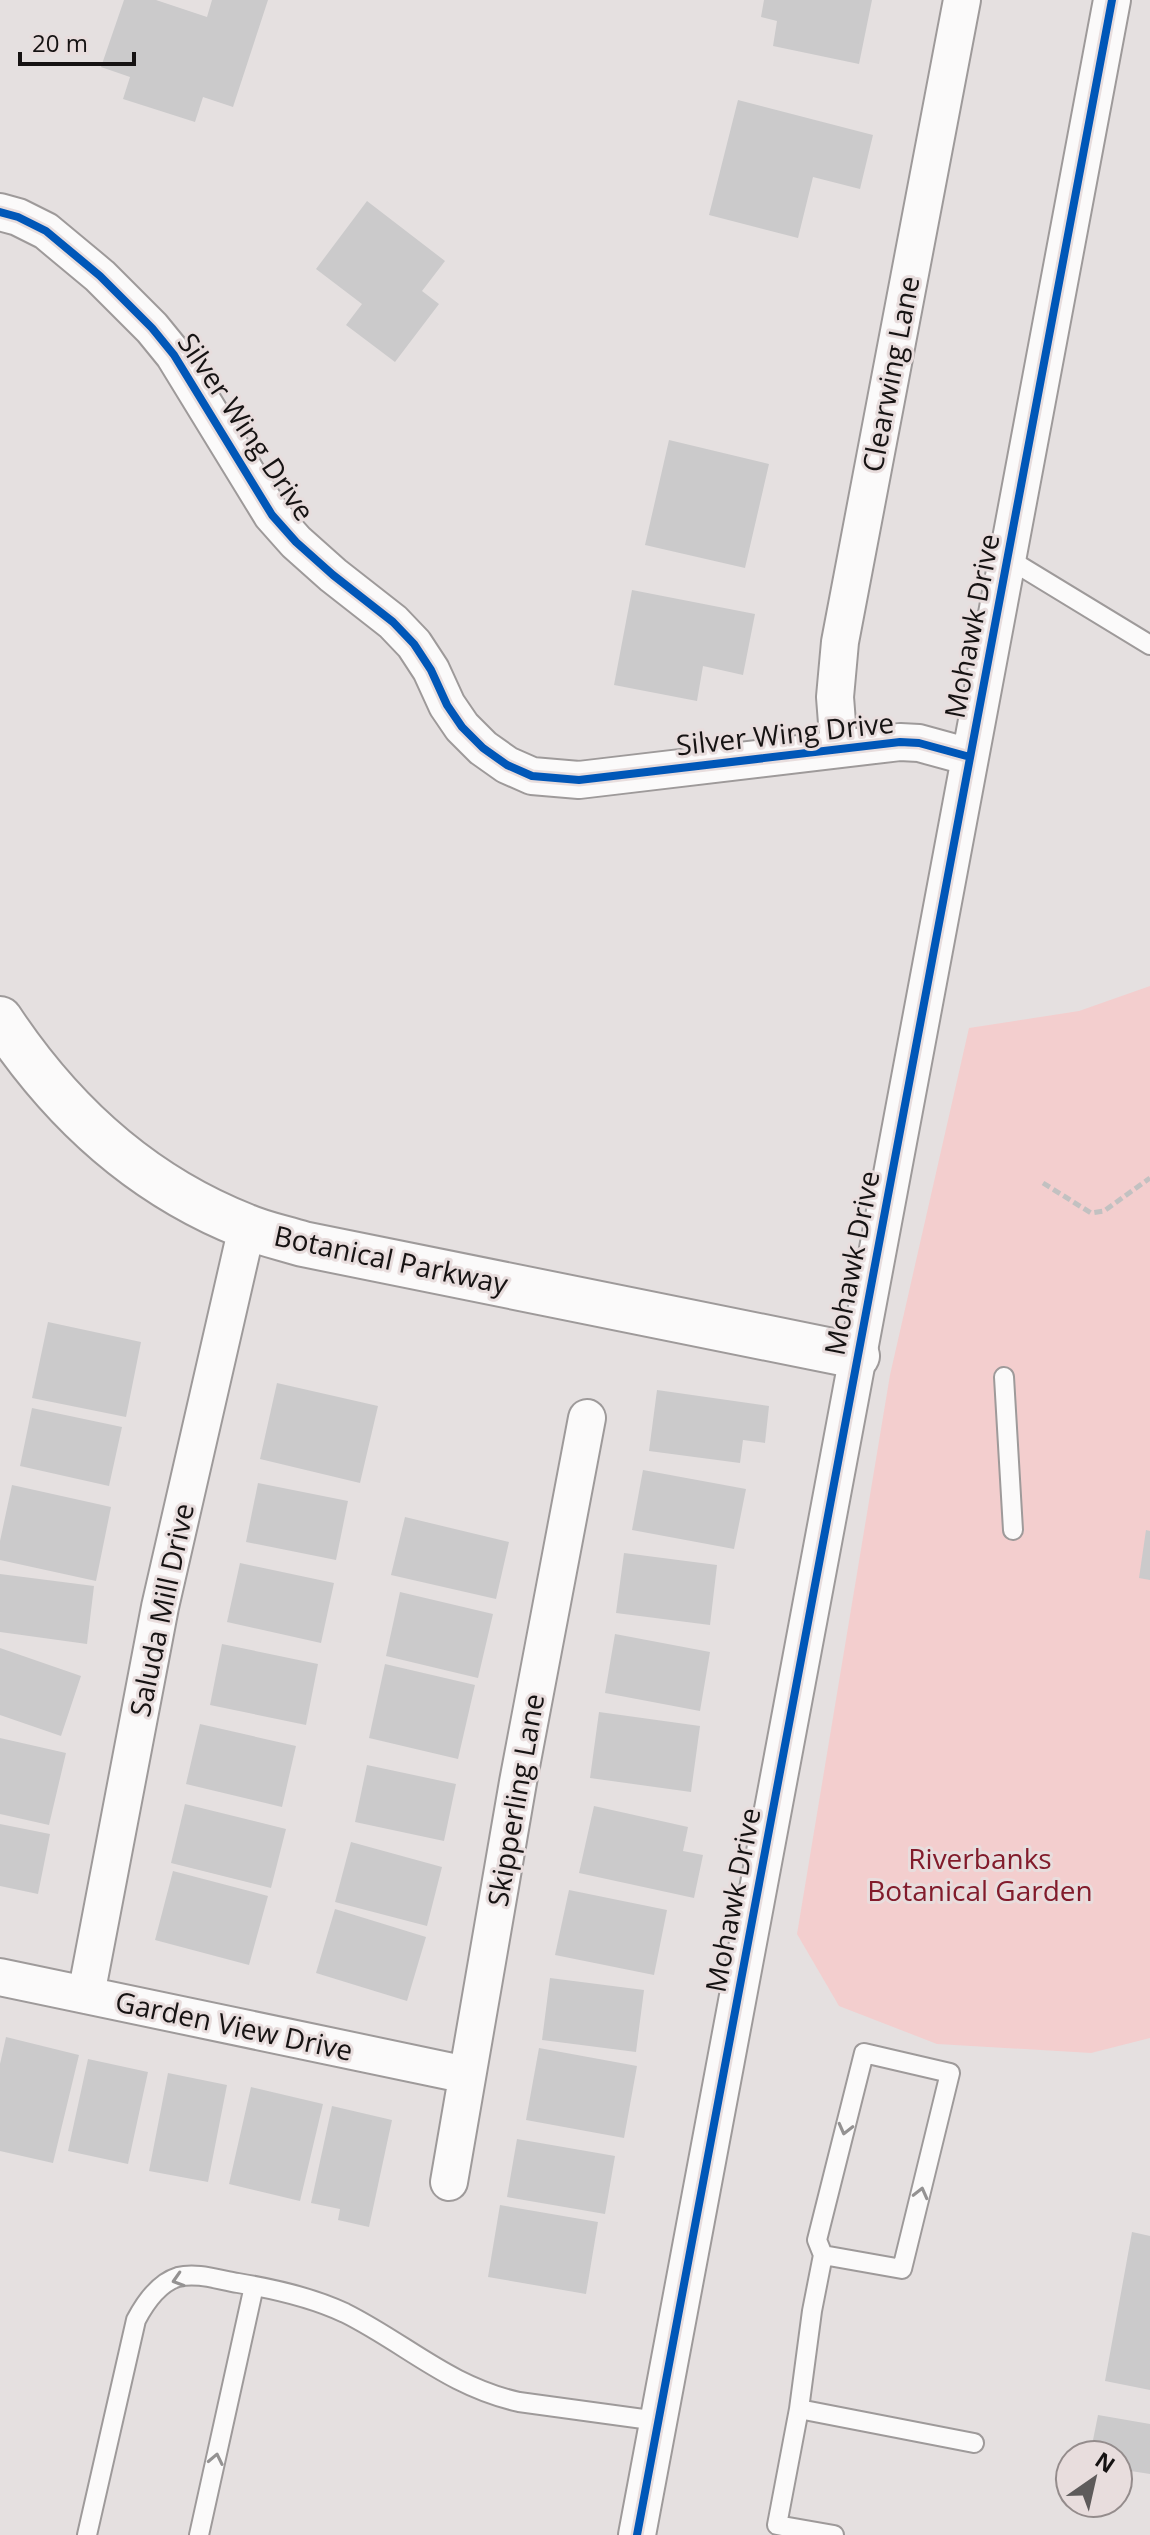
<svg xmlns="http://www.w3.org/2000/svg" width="1150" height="2535" viewBox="0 0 1150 2535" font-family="'Open Sans',sans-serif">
	<rect width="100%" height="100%" fill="#e5e0e0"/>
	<!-- green -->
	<path fill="#f3cece" d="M1150,986V2038L1091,2053L937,2044L839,2006L797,1934L890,1375L969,1028L1079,1011Z"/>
	<!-- building -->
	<path fill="#cbcacb" d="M124,0H156L207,17L212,0H268L233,107L203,97L195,122L123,99L130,77L101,67Z
		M764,0H872L859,64L773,46L777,21L761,17Z
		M738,100L873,135L860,189L813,177L798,238L709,215Z
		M367,201L445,261L422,291L439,304L395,362L346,325L362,304L316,269Z
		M669,440L769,464L745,568L645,545Z
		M632,590L755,614L743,675L703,666L697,701L614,685Z
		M48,1322L141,1342L126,1417L32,1398Z
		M277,1383L378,1406L360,1483L260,1459Z
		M657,1390L769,1406L765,1443L743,1440L740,1463L649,1451Z
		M32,1408L122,1427L109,1486L20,1466Z
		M643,1470L746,1489L734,1549L632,1530Z
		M258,1483L348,1501L336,1560L246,1542Z
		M12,1485L111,1507L96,1581L0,1560V1541Z
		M405,1517L509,1542L496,1599L391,1575Z
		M1146,1530L1150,1531V1580L1139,1578Z
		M624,1553L717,1565L710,1625L616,1613Z
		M240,1563L334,1583L321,1643L227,1622Z
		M0,1574L94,1586L87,1644L0,1632Z
		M400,1592L493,1614L478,1678L386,1656Z
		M615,1634L710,1652L700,1711L605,1693Z
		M222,1644L318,1664L306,1725L210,1705Z
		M0,1648L81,1676L61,1736L0,1715Z
		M385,1664L475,1685L458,1759L369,1738Z
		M599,1712L700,1726L691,1792L590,1778Z
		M200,1724L296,1746L282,1807L186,1784Z
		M0,1738L66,1753L49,1825L0,1814Z
		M367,1765L456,1784L444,1841L355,1822Z
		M185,1804L286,1829L271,1888L171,1863Z
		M594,1806L688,1827L683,1851L703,1855L694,1898L579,1873Z
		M0,1824L50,1834L38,1894L0,1886Z
		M351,1842L442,1867L427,1926L335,1902Z
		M173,1871L268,1896L249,1965L155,1940Z
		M569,1890L667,1910L654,1975L555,1955Z
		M335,1909L426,1937L407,2001L316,1973Z
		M550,1978L644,1990L636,2052L542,2040Z
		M6,2037L79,2055L53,2163L0,2151V2064Z
		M539,2048L637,2066L624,2138L526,2120Z
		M88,2059L148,2072L128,2164L68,2151Z
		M168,2073L227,2085L208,2182L149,2171Z
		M251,2087L323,2104L300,2201L229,2184Z
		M332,2106L392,2120L369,2227L338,2220L340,2209L311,2203Z
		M517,2139L615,2156L605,2214L507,2197Z
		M500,2205L598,2222L586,2294L488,2277Z
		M1132,2232L1150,2236V2390L1105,2381Z
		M1098,2415L1150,2424V2474L1118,2469V2455H1090Z"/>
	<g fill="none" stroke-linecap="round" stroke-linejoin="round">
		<defs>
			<path id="service" d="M1007,558L1150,645
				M1004,1377L1013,1530
				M799,2409L812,2311L823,2255L902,2269L950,2073L864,2053L817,2240L823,2255
				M87,2535L136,2320C145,2303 158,2283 178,2277C197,2272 219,2280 238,2283C275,2289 311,2297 345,2313C407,2344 448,2386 519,2402L658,2421
				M199,2535L254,2286
				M834,2535L777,2525L799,2409L974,2443"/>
			<path id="minor" d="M0,212L18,217L46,231L100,276L152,328L174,355L272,515L296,542L333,575L393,622L414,644L431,670L447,705L462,727L483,748L507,765L532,776L579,780L900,742L919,743L970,757
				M839,749L835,697L840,642L962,0
				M0,1977L467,2075
				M86,1995L160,1607L247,1227
				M449,2182L518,1782L587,1418
				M637,2535L1112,0"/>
			<path id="tertiary" d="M0,1019C61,1111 141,1185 245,1226C263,1234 284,1238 303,1244L857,1356"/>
		</defs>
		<!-- service casing -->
		<use href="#service" stroke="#9e9a9a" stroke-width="22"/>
		<!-- minor casing -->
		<use href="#minor" stroke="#9e9a9a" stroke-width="40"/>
		<!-- tertiary casing -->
		<use href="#tertiary" stroke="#9e9a9a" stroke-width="48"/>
		<!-- path -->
		<path stroke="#c2c1c1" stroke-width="5" stroke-dasharray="8 4" stroke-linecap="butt" d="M1043,1183L1091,1213L1104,1211L1150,1178"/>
		<!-- service -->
		<use href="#service" stroke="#fbfafa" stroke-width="18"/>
		<!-- minor -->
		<use href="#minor" stroke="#fbfafa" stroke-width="36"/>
		<!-- tertiary -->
		<use href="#tertiary" stroke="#fbfafa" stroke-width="44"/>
		<defs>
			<path id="cycleway" d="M0,212L18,217L46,231L100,276L152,328L174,355L272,515L296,542L333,575L393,622L414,644L431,670L447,705L462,727L483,748L507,765L532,776L579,780L900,742L919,743L970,757
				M637,2535L1112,0"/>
		</defs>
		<!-- cycleway casing -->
		<use href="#cycleway" stroke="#e8dddd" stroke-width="13"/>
		<!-- cycleway -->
		<use href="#cycleway" stroke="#0057b8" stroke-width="8"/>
	</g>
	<!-- one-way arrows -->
	<defs><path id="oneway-chevron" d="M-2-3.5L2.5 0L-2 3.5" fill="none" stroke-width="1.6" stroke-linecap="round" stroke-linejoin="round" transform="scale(2)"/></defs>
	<g stroke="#949292">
		<use href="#oneway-chevron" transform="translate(845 2129) rotate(104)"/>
		<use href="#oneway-chevron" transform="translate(921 2193) rotate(-76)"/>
		<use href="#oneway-chevron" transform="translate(178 2280) rotate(163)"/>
		<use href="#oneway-chevron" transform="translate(216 2459) rotate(-78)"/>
	</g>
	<g text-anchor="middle" stroke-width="6" stroke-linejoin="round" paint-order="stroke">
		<!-- street labels -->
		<g font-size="28" fill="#161313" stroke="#e8dddd">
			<text transform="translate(891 374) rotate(-79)" y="10">Clearwing Lane</text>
			<text transform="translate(246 427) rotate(56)" y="10">Silver Wing Drive</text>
			<text transform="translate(972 626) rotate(-79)" y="10">Mohawk Drive</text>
			<text transform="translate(785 734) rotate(-6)" y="10">Silver Wing Drive</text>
			<text transform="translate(391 1260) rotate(12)" y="10">Botanical Parkway</text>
			<text transform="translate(852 1263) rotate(-79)" y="10">Mohawk Drive</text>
			<text transform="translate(162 1610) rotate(-78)" y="10">Saluda Mill Drive</text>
			<text transform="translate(516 1800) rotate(-80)" y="10">Skipperling Lane</text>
			<text transform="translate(733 1900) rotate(-79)" y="10">Mohawk Drive</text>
			<text transform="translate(234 2026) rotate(12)" y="10">Garden View Drive</text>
		</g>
		<!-- park labels -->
		<g font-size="28" fill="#821b2b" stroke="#e8dddd">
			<text x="980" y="1869">Riverbanks<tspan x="980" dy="32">Botanical Garden</tspan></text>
		</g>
	</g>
	<!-- north arrow -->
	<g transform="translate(1094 2479) rotate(34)"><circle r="38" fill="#e8dddd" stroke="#948c8c" stroke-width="2"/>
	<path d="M0-6L14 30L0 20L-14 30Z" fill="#5e5b5b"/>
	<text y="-12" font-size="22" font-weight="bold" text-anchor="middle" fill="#161313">N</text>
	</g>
	<!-- scale -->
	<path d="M20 52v12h114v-12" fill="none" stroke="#161313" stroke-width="4"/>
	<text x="32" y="52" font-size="24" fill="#161313" stroke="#e8dddd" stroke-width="6" paint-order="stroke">20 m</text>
</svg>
